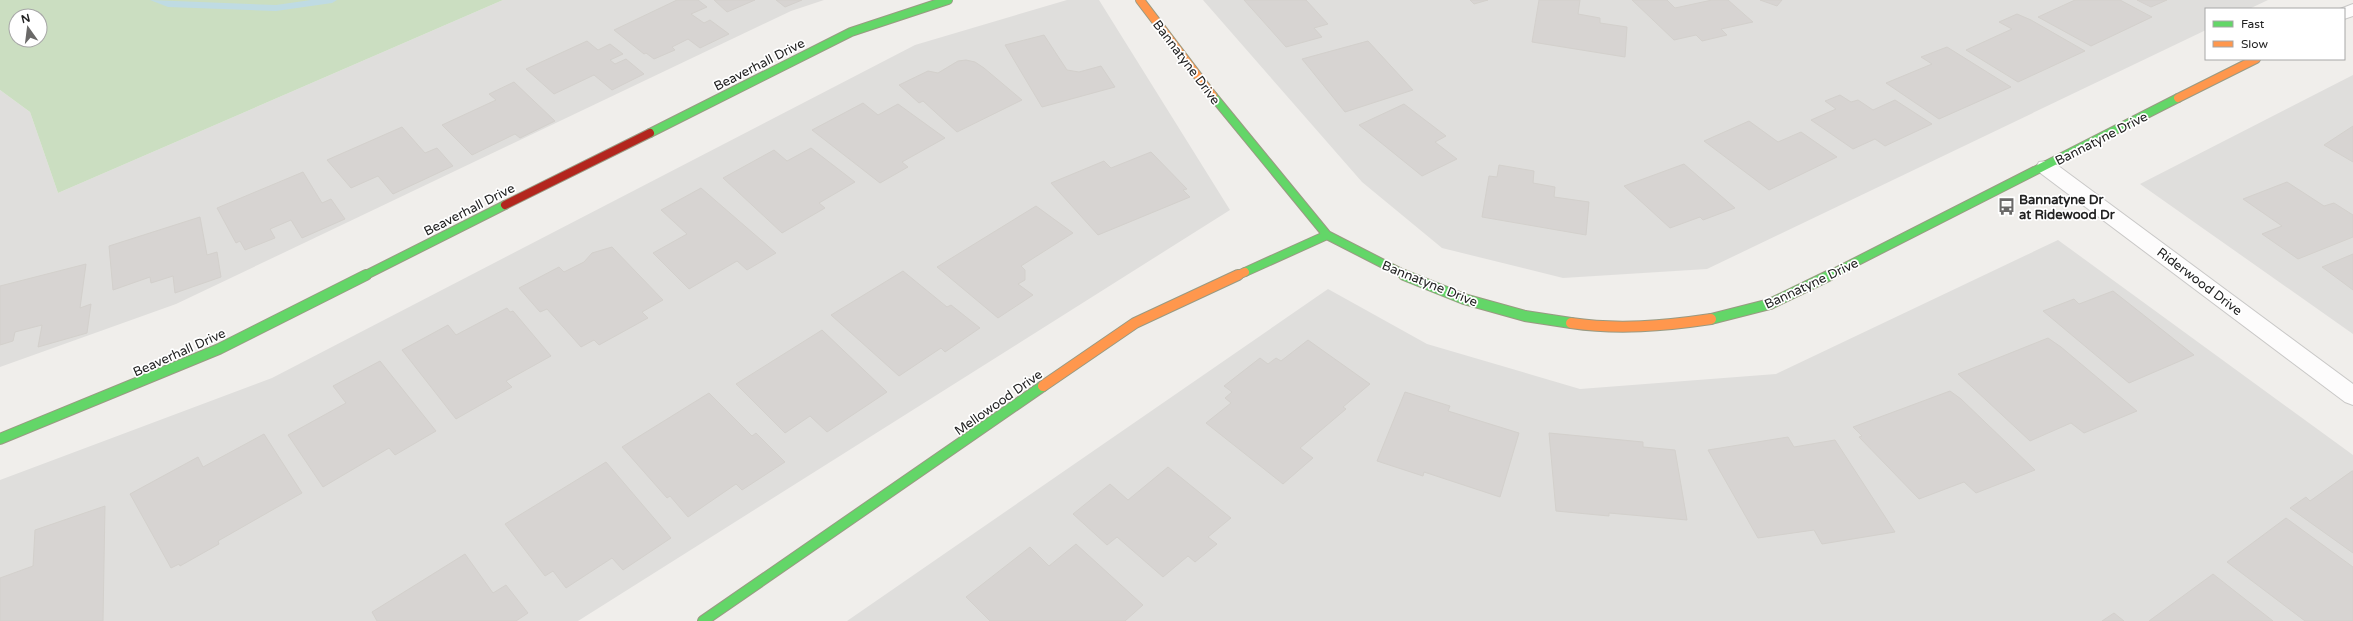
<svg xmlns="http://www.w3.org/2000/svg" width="2353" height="621" viewBox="0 0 2353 621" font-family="'Varela Round',sans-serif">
	<rect width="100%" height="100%" fill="#f0eeeb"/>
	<!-- residential -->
	<path fill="#dfdedc" d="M503,0H824L791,11L176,304L0,367V90L30,112L58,193Z
		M1067,0H1099L1230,210L578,621H0V480L272,378L915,45Z
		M1203,0H2268L2249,9H2206V30L1707,269L1563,278L1442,248L1362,182Z
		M2353,75V334L2140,184Z
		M2058,240L2353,455V621H847L1328,289L1427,344L1580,389L1776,374Z"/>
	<!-- forest -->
	<path fill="#cbdec1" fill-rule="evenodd" d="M0,0H503L58,193L30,112L0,90ZM16,16H40V40H16Z"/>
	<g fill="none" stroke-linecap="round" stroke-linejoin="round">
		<!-- stream -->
		<path fill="#bfdbe3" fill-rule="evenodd" d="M150,0L276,5L311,0H337L332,3L276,11L168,7Z"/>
	</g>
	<!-- building -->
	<path fill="#d7d4d2" stroke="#d3d0cc" d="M698,0L707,7L691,14L704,23L710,20L729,34L700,48L688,39L672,47L675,50L654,59L646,53L644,54L614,30L677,0Z
		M714,0H755L727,12Z
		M776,0H802L785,7Z
		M1244,0H1306L1328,24L1314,28L1322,37L1286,47Z
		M1470,0H1488L1474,4Z
		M1539,0H1580L1578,14L1600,18V23L1627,27L1625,57L1532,42Z
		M1632,0H1667L1675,8L1712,0H1728L1753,22L1721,29L1727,35L1702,41L1696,35L1674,40Z
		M1760,0H1782L1777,6Z
		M2075,0H2120L2152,17L2091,46L2038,17Z
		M2137,0H2167L2151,7Z
		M2017,14L2031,20L2085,51L2018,82L1966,50L2012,29L1999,22Z
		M1044,35L1067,70L1079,72L1101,66L1115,87L1042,107L1005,45Z
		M587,41L598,50L610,44L623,54L610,60L615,64L626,59L644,74L612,90L594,75L554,94L526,69Z
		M1368,41L1413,90L1345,112L1302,59Z
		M1947,47L2011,87L1939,119L1886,83L1932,64L1921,57Z
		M966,60L975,62L984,68L1022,100L957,132L923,101L919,103L899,85L928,71L938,73L958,61Z
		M514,82L555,121L520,138L515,134L472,155L442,125L496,100L489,94Z
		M1840,95L1851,102L1858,100L1873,110L1895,100L1932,124L1885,146L1875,139L1853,149L1811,120L1836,109L1825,101Z
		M863,103L878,115L898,104L945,138L902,162L908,167L880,183L812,130Z
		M1404,104L1446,136L1435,142L1457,159L1422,176L1359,125Z
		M1749,121L1778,142L1801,132L1837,157L1769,190L1704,141Z
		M2353,126V162L2324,145Z
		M402,127L425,153L437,148L453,166L393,194L378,176L351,188L327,160Z
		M811,148L855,182L819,203L825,208L782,233L723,178L774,150L787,161Z
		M1151,152L1187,189L1183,190L1190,197L1098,235L1051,183L1104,161L1111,168Z
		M1684,164L1735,208L1703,220L1700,217L1670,228L1624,186Z
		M1499,165L1534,171L1533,183L1555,187L1554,197L1589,202L1586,235L1482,217L1489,176L1497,177Z
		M303,172L322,203L331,199L345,219L302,238L291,220L270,229L275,238L245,250L240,241L236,243L217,208Z
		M2287,182L2324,206L2334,203L2353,215V237L2298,259L2262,234L2282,226L2243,199Z
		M701,188L776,253L747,270L737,261L689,289L653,253L687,234L661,210Z
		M1036,206L1073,233L1021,266L1025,270V280L1018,284L1033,295L998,318L937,267Z
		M200,217L207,255L217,252L221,277L175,293L173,276L151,283L150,277L113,290L109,246Z
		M612,247L663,300L642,312L648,318L599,345L594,340L581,347L547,309L540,312L519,288L559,267L564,272L584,262L592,253Z
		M2353,254V290L2322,267Z
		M86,264L80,308L91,304L87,333L38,347L42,325L15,332L13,341L0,345V286Z
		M903,271L947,307L951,305L980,328L945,352L941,348L899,376L831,315Z
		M2113,291L2141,313L2194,355L2129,383L2043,311L2074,299L2079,304Z
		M507,308L510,312L513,311L551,356L506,381L512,387L456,419L402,350L448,325L456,335Z
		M822,330L887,392L827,432L810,416L785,433L736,384Z
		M2048,338L2061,347L2137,411L2084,433L2071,423L2030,441L1958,374Z
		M1308,340L1370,384L1343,407L1346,409L1300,448L1313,458L1283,484L1206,423L1231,403L1225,398L1232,392L1224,386L1260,358L1268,364L1276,358L1281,361Z
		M380,361L436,431L395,455L389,448L323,487L288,435L346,403L333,386Z
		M1950,391L1961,399L2035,470L1976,493L1964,482L1919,499L1859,437L1862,436L1853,427Z
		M1405,392L1450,406L1448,411L1519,433L1500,497L1424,472L1423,476L1377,461Z
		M709,393L752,436L756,433L785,462L742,490L736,484L688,517L670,496L667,498L622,447Z
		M1549,433L1643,442V447L1675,450L1687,520L1609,513V516L1556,511Z
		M264,434L302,493L218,541L219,544L180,566L179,564L171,568L130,494L198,457L203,467Z
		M1788,437L1794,447L1835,440L1895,532L1822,544L1814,530L1758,538L1708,450Z
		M606,462L671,538L623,570L612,558L566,588L553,571L545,576L505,524Z
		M1168,467L1231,518L1208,537L1217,544L1195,562L1188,556L1163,577L1117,537L1107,545L1073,514L1110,484L1128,500Z
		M2352,471H2353V553L2290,508L2306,497L2310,501Z
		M105,506L103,621H0V578L33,566L35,530Z
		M2286,518L2353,567V621H2305L2227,562Z
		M1076,544L1143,605L1125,621H990L966,597L1030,547L1049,566Z
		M465,554L493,593L506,585L528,613L516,621H377L372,612Z
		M2213,574L2273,621H2149Z
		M2114,613L2124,621H2102Z"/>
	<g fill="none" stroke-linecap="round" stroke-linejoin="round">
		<defs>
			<path id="street" d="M2353,4V16L2344,19V9H2340Z
				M2046,161L2053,162L2353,384V405L2345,402L2039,172L2036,167L2039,162Z"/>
			<path id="fast-far1" d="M1213,96L1327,235L1407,276
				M650,133L851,32L948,0
				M1245,272L1327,235
				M364,276L505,205
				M1828,276L2178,98"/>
			<path id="fast" d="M1404,275L1464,299L1525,316L1571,323
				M1711,319L1770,304L1830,275
				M0,439L219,349L366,275
				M703,621L1043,386"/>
			<path id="slow-far1" d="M1140,0L1213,96
				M2178,98L2256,59
				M1236,276L1245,272"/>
			<path id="slow" d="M1571,323C1618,330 1664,326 1711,319
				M1043,386L1135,323L1238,275"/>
			<path id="jam" d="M505,205L650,133"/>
		</defs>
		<!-- street casing -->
		<use href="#street" stroke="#c9c8c7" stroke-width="2"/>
		<!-- fast-far1 casing -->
		<use href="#fast-far1" stroke="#999a82" stroke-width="10"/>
		<!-- fast casing -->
		<use href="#fast" stroke="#999a82" stroke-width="12"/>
		<!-- slow-far1 casing -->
		<use href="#slow-far1" stroke="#999a82" stroke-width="10"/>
		<!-- slow casing -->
		<use href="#slow" stroke="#999a82" stroke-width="12"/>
		<!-- jam casing -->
		<use href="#jam" stroke="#999a82" stroke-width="10"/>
		<!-- street -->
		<use href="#street" fill="#fdfcfc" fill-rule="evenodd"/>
		<!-- fast-far1 -->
		<use href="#fast-far1" stroke="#63d668" stroke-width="8"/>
		<!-- fast -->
		<use href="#fast" stroke="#63d668" stroke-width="10"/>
		<!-- slow-far1 -->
		<use href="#slow-far1" stroke="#ff974d" stroke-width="8"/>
		<!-- slow -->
		<use href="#slow" stroke="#ff974d" stroke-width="10"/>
		<!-- jam -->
		<use href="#jam" stroke="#b3261e" stroke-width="8"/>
	</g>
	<!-- icons -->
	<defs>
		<symbol id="bus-bare" viewBox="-9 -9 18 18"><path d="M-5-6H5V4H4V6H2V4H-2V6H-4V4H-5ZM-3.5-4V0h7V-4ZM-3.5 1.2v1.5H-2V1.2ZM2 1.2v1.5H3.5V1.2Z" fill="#6a6968" stroke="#fff" stroke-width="2.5" paint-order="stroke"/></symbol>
	</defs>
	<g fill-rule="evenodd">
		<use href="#bus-bare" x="1994" y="194" width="25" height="25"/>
	</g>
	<g text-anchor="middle" stroke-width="3.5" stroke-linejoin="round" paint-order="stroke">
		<!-- street labels -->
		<g font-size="13" fill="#222" stroke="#fff">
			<text transform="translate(1187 62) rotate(53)" y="5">Bannatyne Drive</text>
			<text transform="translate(759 64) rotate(-27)" y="5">Beaverhall Drive</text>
			<text transform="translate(2101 138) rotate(-27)" y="5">Bannatyne Drive</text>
			<text transform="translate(469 209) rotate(-27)" y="5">Beaverhall Drive</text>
			<text transform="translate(2200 281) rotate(37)" y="5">Riderwood Drive</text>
			<text transform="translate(1430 283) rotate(22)" y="5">Bannatyne Drive</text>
			<text transform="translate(1811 283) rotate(-25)" y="5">Bannatyne Drive</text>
			<text transform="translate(179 352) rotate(-24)" y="5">Beaverhall Drive</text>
			<text transform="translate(998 402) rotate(-35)" y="5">Mellowood Drive</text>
		</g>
		<!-- poi labels -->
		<g font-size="13" font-weight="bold" fill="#222" stroke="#fff" text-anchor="start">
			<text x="2019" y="204">Bannatyne Dr<tspan x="2019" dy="15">at Ridewood Dr</tspan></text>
		</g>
	</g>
	<!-- legend -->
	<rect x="2205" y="8" width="140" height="52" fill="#ffffff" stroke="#a7a7a7"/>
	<rect x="2213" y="21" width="20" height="6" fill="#63d668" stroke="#a7a7a7"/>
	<text x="2241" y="28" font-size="12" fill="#222222">Fast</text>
	<rect x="2213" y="41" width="20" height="6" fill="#ff974d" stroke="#a7a7a7"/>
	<text x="2241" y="48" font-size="12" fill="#222222">Slow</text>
	<!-- north arrow -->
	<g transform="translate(28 28) rotate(346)"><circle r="19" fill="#ffffff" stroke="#a7a7a7"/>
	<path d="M0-3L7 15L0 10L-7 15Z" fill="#6a6968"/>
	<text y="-6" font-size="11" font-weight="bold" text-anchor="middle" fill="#222222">N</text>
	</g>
</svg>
